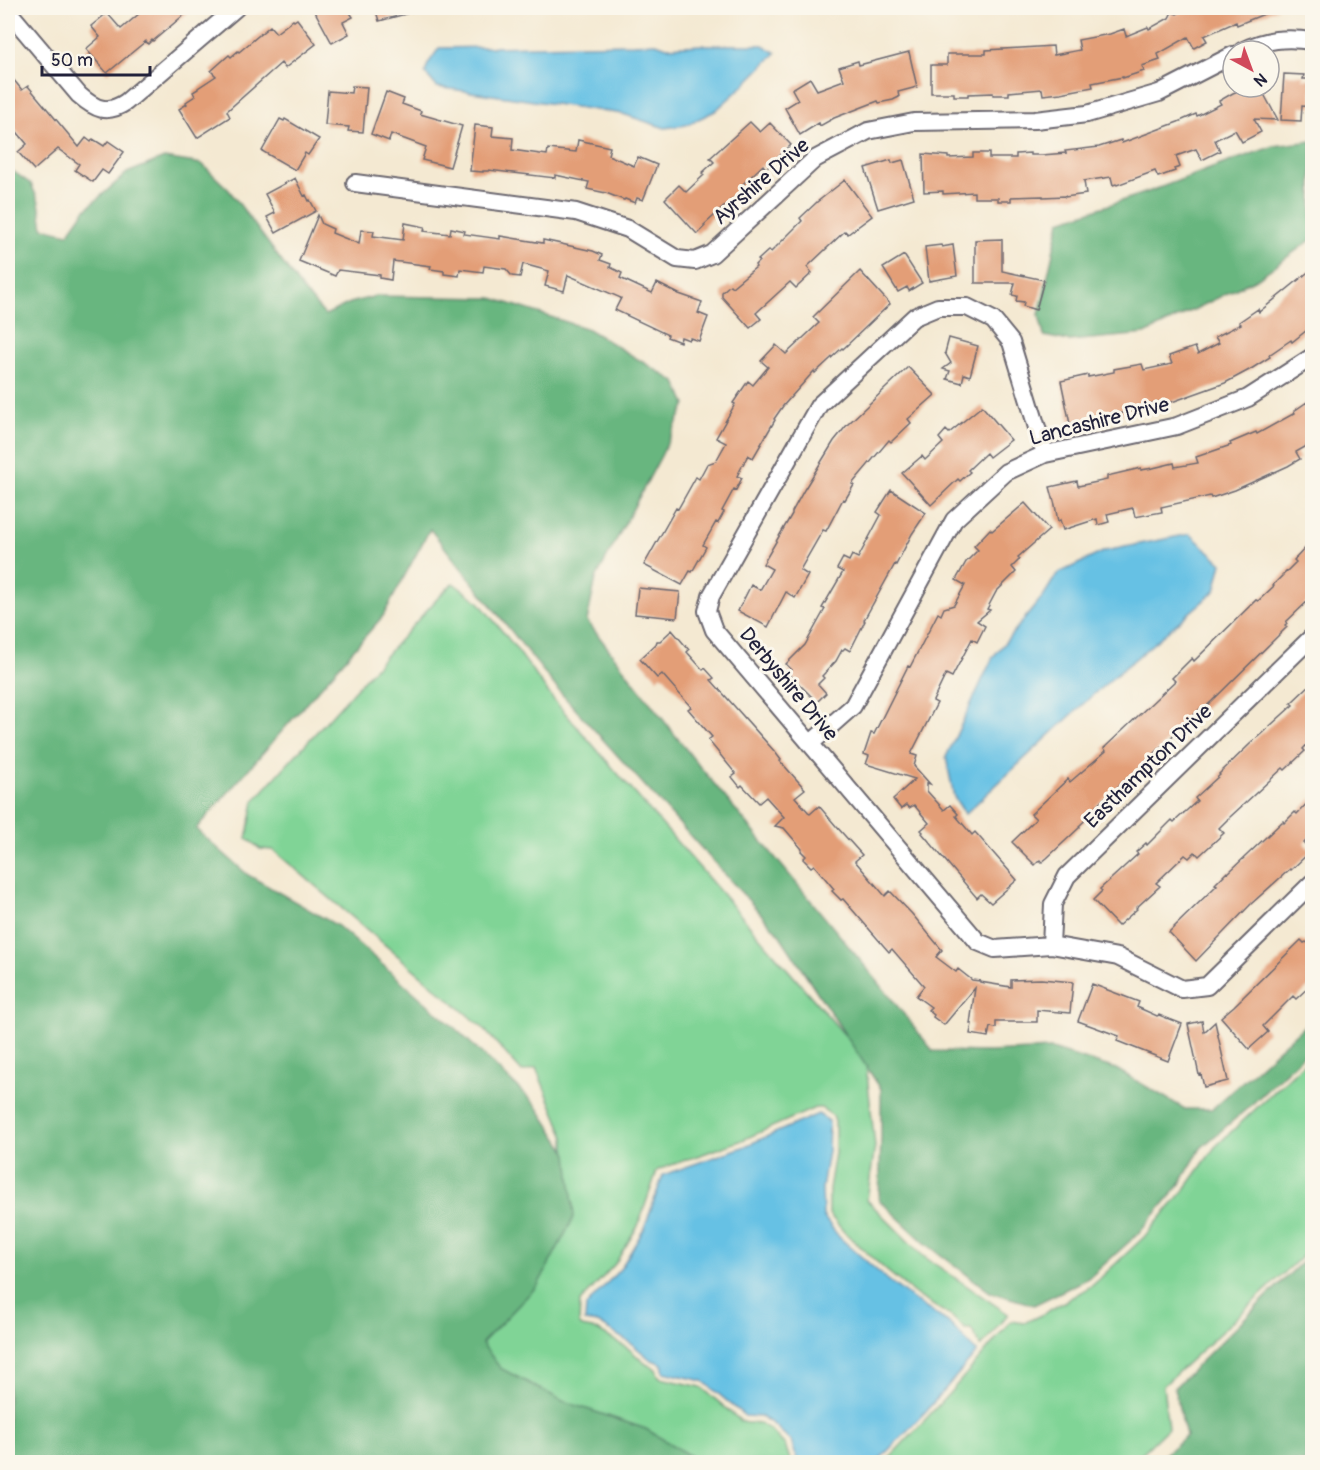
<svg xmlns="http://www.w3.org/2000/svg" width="1320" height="1470" viewBox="0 0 1320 1470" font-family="Pangolin,sans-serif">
	<rect width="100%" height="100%" fill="#fbf7ec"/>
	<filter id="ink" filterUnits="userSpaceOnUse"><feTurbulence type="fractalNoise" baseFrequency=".0167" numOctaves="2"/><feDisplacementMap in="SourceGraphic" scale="12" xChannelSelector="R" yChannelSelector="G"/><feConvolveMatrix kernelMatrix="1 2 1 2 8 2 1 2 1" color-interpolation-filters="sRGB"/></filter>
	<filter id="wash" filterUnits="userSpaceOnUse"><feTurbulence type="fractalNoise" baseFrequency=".008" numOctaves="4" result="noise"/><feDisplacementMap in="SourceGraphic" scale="24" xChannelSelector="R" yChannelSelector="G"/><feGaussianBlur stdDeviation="1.35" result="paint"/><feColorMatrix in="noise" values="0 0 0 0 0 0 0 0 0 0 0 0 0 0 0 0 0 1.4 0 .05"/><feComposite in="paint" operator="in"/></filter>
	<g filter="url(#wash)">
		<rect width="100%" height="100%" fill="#f4e9d2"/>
		<!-- green -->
		<path fill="#80d496" stroke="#517b68" stroke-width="1.5" d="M453,583L478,601L515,647L553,699L842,1032L865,1056L875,1146L867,1200L923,1256L1008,1314L981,1347L971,1329H965L951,1316L919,1297L887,1271L844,1232L829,1214V1189L835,1153V1122L833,1116L821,1108H815L740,1141L660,1169L657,1171L638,1226L615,1264L580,1302L579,1324L582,1327L597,1330L629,1349L646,1364L656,1369L658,1375L661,1378L701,1387L741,1421L746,1423H760L769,1429L785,1445L791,1462H696L531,1389L498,1369L481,1350L471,1305L565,1176V1137L536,1068L522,1072L483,1028L273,850L260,849L247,838L254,801L436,600Z
			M1312,1056V1247L1163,1386L1168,1428L1133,1462H885C929,1417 971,1370 1011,1321L1024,1323L1045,1313L1093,1285L1144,1237L1183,1192L1215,1147Z"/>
		<!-- forest -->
		<path fill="#68b67f" stroke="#456c5d" stroke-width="1.5" d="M1312,141V239L1258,278L1145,334L1069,341L1044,336L1039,315L1060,221L1148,192L1223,164L1274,146Z
			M164,158L202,164L229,190L302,289L325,315L350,303L376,296L492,298L588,329L676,382L686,404L661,456L596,578L587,621L692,757L879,983L933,1051L990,1052L1052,1049L1116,1069L1185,1109H1212L1312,1019V1047L1250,1106L1201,1148L1178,1187L1140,1232L1089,1278L1034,1305L990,1292L925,1243L879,1200L881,1136V1089L779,934L559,691L430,529L383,616L196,829L248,875L338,926L455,1028L536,1105L568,1154L574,1217L538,1285L482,1343L500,1368L563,1401L646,1429L700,1462H8V168L31,184L39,202L43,228L68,234L85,210L127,173Z
			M1312,1252V1439L1306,1445V1462H1156L1186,1436L1174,1388Z"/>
		<!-- water -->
		<path fill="#66c1e4" stroke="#447290" stroke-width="1.5" d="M656,43L667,47L703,45H763L776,53L743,86L715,111L686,125L665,128L623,114L437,87L425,73L428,64L439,48L633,44Z
			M1190,534L1222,563L1215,591L1095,693L965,814L954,797L946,757L993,657L1044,595L1057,574L1105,551Z
			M818,1114L829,1121L828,1151L822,1188L823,1216L839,1237L883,1276L916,1302L948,1322L977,1352L927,1410L877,1462H798L791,1441L773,1424L762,1417L745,1416L703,1381L664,1372L662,1364L650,1359L632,1344L598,1323L585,1321L586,1306L621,1268L644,1229L663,1175L743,1147Z"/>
		<g id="blocks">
			<!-- building -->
			<path fill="#e39e77" d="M146,8H192L153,41L152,40L148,44L146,41L107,73L86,49L100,37L91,26L107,13L121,29Z
				M313,8H347L353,17L343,22L349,34L332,43Z
				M375,8H417V11L379,21Z
				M1188,8H1279L1237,25L1236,22L1204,36L1207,41L1194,48L1188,37L1158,54L1160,60L1142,66L1144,71L1123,78V77L1092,83L1093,87L1061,93L1043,95L1042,89L1009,92V95H993V93L968,94V96H954V93H931V65H947V54H986V50L1053,46L1054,55L1080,50L1078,40L1110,34L1124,29L1126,36L1148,27L1149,29L1169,18L1172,12L1177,14Z
				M297,19L316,44L285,68L281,63L227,111L230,117L197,138L179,109L187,104L186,102L195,96L193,92L198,89V88L216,76L211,71L229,55L231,57L238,51L239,52L270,26L276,33L293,20L294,21Z
				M909,52L917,87L898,92L899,97L893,100L879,103L878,101L834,118L820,126L819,123L800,135L785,108L798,100L792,89L810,78L817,90L844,80L839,67L858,61L859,65Z
				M8,73L22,90L28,86L79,147L86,138L91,142L93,139L104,146L108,141L124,152L108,174L102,170L93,182L75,170L79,164L58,149L34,170L18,152L27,144L8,121Z
				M1284,74L1304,75L1303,79H1312V107L1302,106L1301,121L1281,120Z
				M352,86L367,87L363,132L348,131L349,127L325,125L328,91L351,93Z
				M1251,87H1260L1278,120L1254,119L1261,132L1242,142L1235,130L1215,140L1220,151L1202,160L1196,149L1176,156L1180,167L1174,169L1175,171L1158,177L1155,171L1117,185L1116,184L1113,185L1111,177L1084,181L1086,194L1065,197V196L1043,197V196L1011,197V201H998V198H974V192L943,194V191L924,192L923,154L948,156V158L973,157V153H989V158H1016V154L1030,153V155H1042L1066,153L1065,151L1099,147L1121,140L1122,143L1178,122L1196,114L1197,116L1221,104L1219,101L1233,93L1238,91L1240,93Z
				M386,92L404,99L402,104L421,111L420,114L462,126L450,167L422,160L426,147L391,134L389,141L371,134Z
				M280,119L284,121L285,119L319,139L308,155L305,153L295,170L262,151Z
				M750,122L760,132L770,123L791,145L766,169L763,165L743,184L746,187L704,225L705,226L697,234L665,199L679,185L686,192L704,175L702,173L714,162L710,158Z
				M475,125L493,127L492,136L513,138L512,150L547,155L548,149L576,152L578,140L610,147L608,155L634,166L638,157L657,165L643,200L637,198L635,203L625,199L624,200L606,193L587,189L589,182L555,175V178L489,170V171H483V172L470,171Z
				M891,160L892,163L903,160L914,198L878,209L865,168Z
				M295,178L304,196L306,195L309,201L310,200L316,211L276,233L267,217L275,213L265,194Z
				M845,180L872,216L848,234L845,231L807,267L812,273L796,288L790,282L756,313L761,319L750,328L722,297V292L730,285L732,287L756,267L755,265L759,261L758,260L769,250L771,252L802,221L800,218L817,202Z
				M318,215L322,224L333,229L332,233L359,244L361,230L374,231L373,236L403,240L405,223L425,227L424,231L450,234L451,228L465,231L464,234L500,239V236L543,243V240L593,251L602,255L600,260L611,264L610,267L622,273L620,278L652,293L657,283L679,294L702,302L698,313L708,317L699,341L690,338L689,340L681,337L680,342L667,337L668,335L615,310L621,298L568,275L564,291L545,286L549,271L523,264L520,277L512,276L506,269L484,266L483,272L460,269L459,276L444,274V271L430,269L431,266L393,261L391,280L380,278V275L338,270L335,276L299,261Z
				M1002,239V271L1044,280L1036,310L1023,306L1024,302L1016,301L1017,296L1012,295L1015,283H975V240Z
				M941,245L942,247L953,245L957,276L929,281L925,247Z
				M904,255L922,283L909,291L907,287L898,292L883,268Z
				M1312,269V326L1292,342L1291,340L1269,355L1270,357L1251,369L1225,383L1169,403L1159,405L1158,402L1133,408L1134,411L1106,416V415L1070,424L1061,381L1088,375V377L1114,372V369L1142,364L1144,370L1172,364L1169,356L1195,347L1198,354L1219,343L1215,337L1241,324L1239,322L1258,309L1259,312Z
				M860,271L890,304L843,349L842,348L815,373L814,371L783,406L774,419L775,420L753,458L748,455L737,476L742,478L736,490L734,489L722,511L724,512L718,523L716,522L703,545L706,547L692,572L690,571L682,585L644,565L676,508L678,509L696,477L699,479L707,464L716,461L726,443L716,438L735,404L733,403L748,381L753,385L768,367L761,361L776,345L786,354L819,323L813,317Z
				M949,338L978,346L970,376L964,374L962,383L947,379L950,371L943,369L951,363L945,353Z
				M908,367L935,395L908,419L911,423L891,442L889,440L852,484L854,485L845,500L843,499L826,531L823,530L800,570L808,575L795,598L786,592L768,627L738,611L751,585L760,590L772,569L763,564L792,514V512L804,490L834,441L847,425Z
				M1307,402L1312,410V443L1296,452L1300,459L1288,466L1235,490L1211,498L1210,496L1161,507L1162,512L1135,517L1133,508L1107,514L1109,522L1098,525L1097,519L1063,530L1060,520L1058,522L1055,505L1050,487L1077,481L1078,486L1107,480V476L1141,468V470L1153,468L1174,463L1175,467L1198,463L1196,457L1231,445L1230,443L1256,432L1257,434L1295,413L1294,411Z
				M982,406L1011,440L989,457L986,453L968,470L970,472L960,481L958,479L931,505L902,473L922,456L925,460L943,443L939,438L946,430L949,433Z
				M891,490L926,513L912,534L896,565L895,564L864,620L865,621L850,651L845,648L843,650H842L836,661L822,676L824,678L818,684L826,693L817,702L788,673L792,670L786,664L805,645L825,609L822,608L843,572L837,569L843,558L849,561L852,555L858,558L881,515L877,512Z
				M1025,503L1049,530L1018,557L1020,559L1012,567L1016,572L996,592L987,609L990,610L977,621L985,626L977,642L972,639L952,677L946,674L933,701L937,703L911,754L917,756L914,766L930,784L927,783V791L944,810L950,805L958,814L956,816L972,835L975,832L1017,880L991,903L981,894L977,898L922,833L923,832L921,830L929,823L914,805L909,808L906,805L901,809L893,799L915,779L866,764L869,756L864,754L871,733L874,734L908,666L910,667L938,613L941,615L944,608L954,605L965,585L956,580L966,562L978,550L974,546L990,529L992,531Z
				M1312,541V597L1286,622L1287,623L1285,625L1287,627L1212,701L1203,709L1201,708L1148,760L1096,806L1098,808L1079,826L1080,827L1047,858L1042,862L1040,860L1035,865L1012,842L1036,819L1031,814L1068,779L1070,782L1106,751L1104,748L1175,681L1172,678L1192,658L1194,661L1256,600L1258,601L1274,586L1273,585L1296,562L1294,560Z
				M638,588L680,592L677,618L635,614Z
				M672,630L689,650L687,652L703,670L705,668L714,678L711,680L775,752L781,760L780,761L805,789L795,797L810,814L819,806L836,826L862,855L855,861L885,896L890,891L912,914L942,950L936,957L956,972L958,969L972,980L980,981V982L1011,987V980L1041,979L1073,982L1070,1013L1037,1010V1022H996V1028L990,1027L988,1037L970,1034L972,1024H970L975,988L944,1025L933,1017L934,1015L928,1010L931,1007L916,996L924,986L892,949L889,952L843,899L841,900L832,891L834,889L814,865L811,867L803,859L806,856L801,851L802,849L784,828L775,826L784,817L766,797L759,803L742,785L740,787L732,777L736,774L708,740L712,737L688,709L691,707L662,674L657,678L640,659L656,644L657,641H660Z
				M1312,683V739L1303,749L1305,751L1285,770L1283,768L1230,817L1219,828L1224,833L1199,856L1195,852L1189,858L1185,855L1156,883L1160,886L1136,908L1137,909L1118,926L1093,900L1102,891L1100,889L1138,854L1136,852L1146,843L1147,845L1172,820L1174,822L1197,801L1195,798L1220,775L1219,774L1250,744L1293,705L1291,703Z
				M1312,798V835L1304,843L1311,851L1291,870L1290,869L1251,904L1196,961L1169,932L1217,885L1215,884L1227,872L1228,873L1283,821L1284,823L1295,812L1297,814Z
				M1301,940L1304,943L1306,942L1312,946V984L1296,999L1293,996L1263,1026L1268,1032L1249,1049L1221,1017L1234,1006Z
				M1092,984L1139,1002L1137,1007L1157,1016L1159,1015L1182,1024L1168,1061L1117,1041L1119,1036L1078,1021Z
				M1202,1021L1204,1032L1215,1022L1228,1081L1204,1087L1201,1074L1199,1075L1188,1024Z"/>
		</g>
	</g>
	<g filter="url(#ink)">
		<use href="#blocks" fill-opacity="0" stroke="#6c6870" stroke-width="1.5"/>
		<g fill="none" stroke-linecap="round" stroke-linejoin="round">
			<defs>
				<path id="minor" d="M8,11L79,95C95,109 107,115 126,102L236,8
					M1242,51C1266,39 1286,37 1312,41
					M355,183L576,212L628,229L677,259L695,261L712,254L815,159L868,131L914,122L1035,120L1087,114L1159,93L1233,55
					M1045,454L1011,342L993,320L967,307H938L914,317L819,405L711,596L707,611L714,630L978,942L995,949L1051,945L1118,957L1182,989L1207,986L1312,883
					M810,744L853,706L954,520L1006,472L1045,454L1177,426L1248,398L1312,357
					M1051,945L1053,904L1067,876L1312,637"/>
			</defs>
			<!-- minor casing -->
			<use href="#minor" stroke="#6c6870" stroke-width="20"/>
			<!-- minor -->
			<use href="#minor" stroke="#fff" stroke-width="16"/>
		</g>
	</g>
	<g text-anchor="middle" stroke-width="6" stroke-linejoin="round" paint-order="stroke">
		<!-- street labels -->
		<g font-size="21" fill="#22223b" stroke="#fbf7ec">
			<text transform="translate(761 181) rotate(-41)" y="7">Ayrshire Drive</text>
			<text transform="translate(1099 421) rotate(-14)" y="7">Lancashire Drive</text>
			<text transform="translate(789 684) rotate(50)" y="7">Derbyshire Drive</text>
			<text transform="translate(1148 766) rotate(-44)" y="7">Easthampton Drive</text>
		</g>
	</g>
	<!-- margin -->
	<rect width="1320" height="1470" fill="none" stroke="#fbf7ec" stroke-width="30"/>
	<!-- north arrow -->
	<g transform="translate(1251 69) rotate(139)"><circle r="28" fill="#fbf7ec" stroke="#a4a2a5" stroke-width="1.5"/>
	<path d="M0-4.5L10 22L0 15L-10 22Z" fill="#d1495b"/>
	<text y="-9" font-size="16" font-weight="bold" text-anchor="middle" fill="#22223b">N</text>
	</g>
	<!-- scale -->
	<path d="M42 66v9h108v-9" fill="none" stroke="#22223b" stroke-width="3"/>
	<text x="51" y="66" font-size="18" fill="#22223b" stroke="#fbf7ec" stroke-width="4.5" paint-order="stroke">50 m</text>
</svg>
